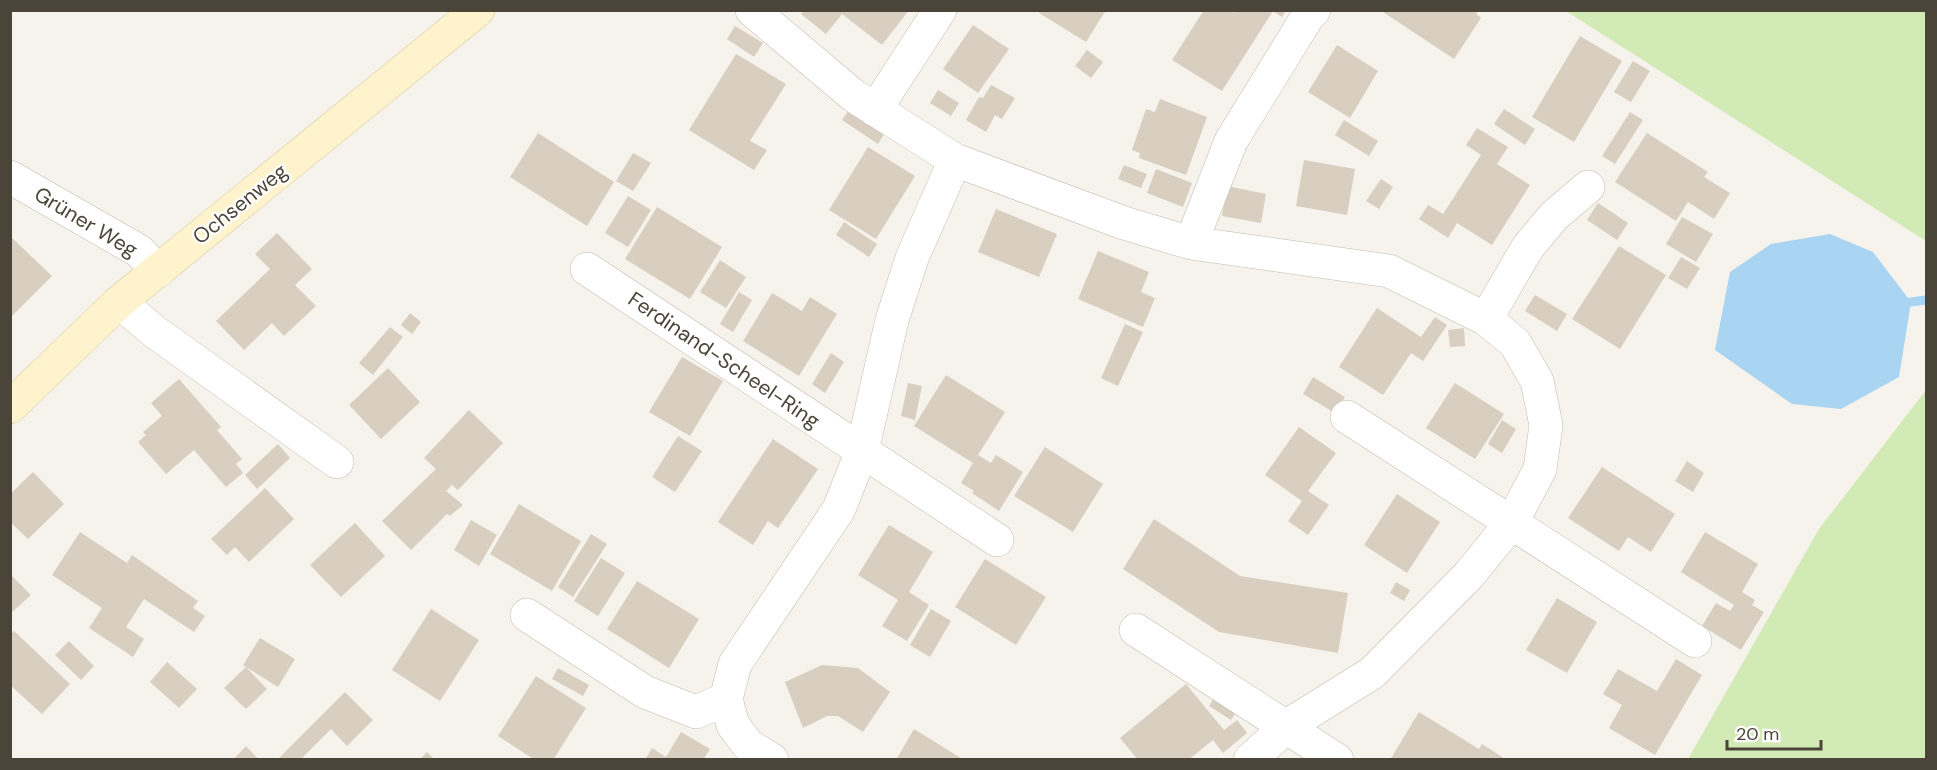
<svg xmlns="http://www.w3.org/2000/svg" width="1937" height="770" viewBox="0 0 1937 770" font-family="'DM Sans',sans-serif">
	<rect width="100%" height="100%" fill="#f6f3ec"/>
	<!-- green -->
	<path fill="#d2eab5" d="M1566,11H1926V241Z
		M1926,390V759H1688L1819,529Z"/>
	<!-- water -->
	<path fill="#a9d4f2" d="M1830,234L1873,252L1911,302L1899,377L1841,409L1792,404L1715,350L1730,272L1771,244Z"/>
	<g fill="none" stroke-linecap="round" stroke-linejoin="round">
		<!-- stream -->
		<path stroke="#a9d4f2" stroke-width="9" d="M1911,302L1926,300"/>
	</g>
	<!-- building -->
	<path fill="#d8cfc1" d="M804,10H909L882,45L842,14L826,34L801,14Z
		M1041,10H1106L1086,42L1039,13Z
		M1204,10H1230L1234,13L1236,10H1286L1282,17L1273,11L1222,91L1172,60Z
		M1380,10H1479L1476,14L1481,18L1454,59Z
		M973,25L1009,49L978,93L943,69Z
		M735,26L763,43L754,57L727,39Z
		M1580,36L1622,61L1574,142L1532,117Z
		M1337,45L1378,71L1350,118L1308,92Z
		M1087,50L1103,62L1091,78L1075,66Z
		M736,54L786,84L750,141L767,150L754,170L689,130Z
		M1633,61L1650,71L1631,102L1614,92Z
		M991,85L1015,98L1002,119L995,115L986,132L966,120L979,97L983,98Z
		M938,90L959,103L951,116L930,103Z
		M1160,99L1207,117L1186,175L1139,158L1140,153L1132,150L1146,109L1155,112Z
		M850,108L886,131L878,144L842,120Z
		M1504,109L1535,129L1525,145L1494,124Z
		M1630,112L1643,120L1615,164L1602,156Z
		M1344,120L1378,141L1369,156L1335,135Z
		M1477,128L1508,147L1497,164L1530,185L1492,245L1457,223L1448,238L1419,219L1428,205L1443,214L1481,155L1466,145Z
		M538,133L614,182L587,226L510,177Z
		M1647,133L1708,172L1704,177L1730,193L1714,219L1688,202L1676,221L1615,182Z
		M868,147L915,176L876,239L829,210Z
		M633,153L651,163L633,191L616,181Z
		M1304,160L1355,169L1347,215L1296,206Z
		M1124,165L1147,174L1141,188L1118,179Z
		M1156,169L1192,183L1183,207L1147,193Z
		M1381,179L1393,187L1379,209L1366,201Z
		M1227,186L1266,194L1261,223L1222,216Z
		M628,196L651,210L628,247L605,233Z
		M1598,203L1628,223L1617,240L1587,220Z
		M657,207L722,247L690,299L625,259Z
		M996,209L1057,234L1039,277L978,252Z
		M1682,217L1713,234L1696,262L1666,244Z
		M844,222L877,244L869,257L836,235Z
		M277,233L312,269L295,285L316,306L284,336L272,323L244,350L216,321L270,269L255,254Z
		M10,236L52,276L10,318Z
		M1619,246L1666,275L1620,349L1572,319Z
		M1098,251L1149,272L1141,292L1155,298L1143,327L1078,299Z
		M1681,257L1700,268L1687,289L1668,278Z
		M720,260L746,277L726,308L700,292Z
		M739,292L752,300L733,332L720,324Z
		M772,293L802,311L810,297L837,314L799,376L743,341Z
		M1535,295L1567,314L1557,331L1525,311Z
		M1377,308L1421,337L1435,317L1447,325L1423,361L1411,353L1383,395L1339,367Z
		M410,313L421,322L412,334L401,325Z
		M1125,324L1143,332L1118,386L1101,378Z
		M390,327L403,337L373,375L359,363Z
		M1464,328L1465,346L1450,347L1448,330Z
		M831,353L844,362L825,393L812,384Z
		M682,357L723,381L690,436L649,412Z
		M388,368L420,402L381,439L349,405Z
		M946,375L1005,412L978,455L991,463L996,455L1023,472L999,511L972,493L974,491L961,483L973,463L914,426Z
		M1313,377L1345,397L1335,413L1303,394Z
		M179,379L221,427L217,430L242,459L236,464L243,473L226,487L194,450L166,474L138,442L146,435L143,432L162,416L151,403Z
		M908,383L922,386L915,420L901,416Z
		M1455,383L1504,414L1475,459L1426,428Z
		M469,410L503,443L458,490L452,485L446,491L463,505L450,516L447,514L411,550L382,521L436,469L424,458Z
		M1502,420L1516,429L1502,453L1488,444Z
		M1299,427L1336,453L1308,491L1329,505L1308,535L1288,521L1302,501L1265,475Z
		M678,436L702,451L675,492L652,477Z
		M773,439L818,469L778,528L768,521L753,545L718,522Z
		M278,444L290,458L257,489L245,475Z
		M1045,447L1103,484L1073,532L1014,496Z
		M1687,461L1704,473L1693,492L1675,481Z
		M1602,467L1675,514L1651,552L1628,537L1619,551L1568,518Z
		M33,472L64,504L28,539L10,522V494Z
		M265,488L294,519L249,562L235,547L227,555L211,539Z
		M1397,494L1440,522L1407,573L1364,545Z
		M519,504L581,541L552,591L490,554Z
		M1154,519L1240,576L1348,593L1338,653L1219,632L1123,569Z
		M471,520L497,535L479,566L454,550Z
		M355,523L385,556L341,597L310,565Z
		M889,525L933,552L909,592L929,605L907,641L882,626L898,600L858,575Z
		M80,532L127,563L132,555L198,601L193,608L205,616L194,632L144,599L126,627L144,639L133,657L89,628L102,608L52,575Z
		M1705,532L1758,564L1742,592L1755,600L1752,605L1764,612L1741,650L1702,626L1716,603L1730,611L1734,605L1681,572Z
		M591,534L607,544L573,597L558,587Z
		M601,558L625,573L598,616L574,601Z
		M985,559L1046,597L1016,645L955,607Z
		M10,574L31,595L10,614Z
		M637,581L699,619L669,668L607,629Z
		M1396,582L1410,590L1404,601L1390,593Z
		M1557,598L1597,622L1567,673L1526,650Z
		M431,609L479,640L440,701L392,670Z
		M931,609L951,621L930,657L910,645Z
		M14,631L70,684L42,714L10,685V635Z
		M260,638L295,659L278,687L243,665Z
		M69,641L94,666L81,680L55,655Z
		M1676,659L1702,675L1655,755L1609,728L1622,705L1603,694L1618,669L1657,691Z
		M167,662L197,689L179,708L150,682Z
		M822,665L858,668L890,692L863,732L838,716H827L803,728L785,682Z
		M246,667L267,689L246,709L224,688Z
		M558,668L589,685L583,696L552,679Z
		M536,676L586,708L553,760H535L498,736Z
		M1186,684L1224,730L1237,720L1247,733L1223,753L1213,740L1188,760H1138L1120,738Z
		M345,692L373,720L347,746L331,729L300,760H277Z
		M1217,692L1240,706L1231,720L1209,706Z
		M1419,712L1479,749L1482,744L1504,758L1503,760H1390Z
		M914,729L964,760H896Z
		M681,732L710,749L703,760H645L652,748L666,757Z
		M246,746L259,760H233Z
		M427,752L435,760H419Z"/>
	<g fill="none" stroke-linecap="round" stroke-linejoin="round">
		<defs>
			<path id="street" d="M752,10L854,96L955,160L1124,223L1191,243L1389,271L1486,319L1515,343L1537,381L1546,425L1540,469L1512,522L1469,575L1372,673L1287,726L1250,760
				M875,110L940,10
				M10,177L139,251L158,271
				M1191,243L1231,141L1308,16L1314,10
				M587,269L997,540
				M119,302L155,332L337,462
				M1486,319L1528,247L1554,216L1588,187
				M1347,417L1695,641
				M527,615L645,692L696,712L726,699
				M1136,630L1337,760
				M772,760L748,745L733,725L726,699L735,664L839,509L862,451L892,320L912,258L955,160"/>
			<path id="secondary" d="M10,407L119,302L478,10"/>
		</defs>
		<!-- street casing -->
		<use href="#street" stroke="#c2bbae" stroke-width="34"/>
		<!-- secondary casing -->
		<use href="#secondary" stroke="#d6c79b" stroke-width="34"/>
		<!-- street -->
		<use href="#street" stroke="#fff" stroke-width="33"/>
		<!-- secondary -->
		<use href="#secondary" stroke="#fff3cd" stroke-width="33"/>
	</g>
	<g text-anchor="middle" stroke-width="4.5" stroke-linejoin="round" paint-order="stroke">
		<!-- street labels -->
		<g font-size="21" fill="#4b4439" stroke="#fff">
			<text transform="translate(240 204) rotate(-39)" y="7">Ochsenweg</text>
			<text transform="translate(86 222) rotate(31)" y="7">Grüner Weg</text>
			<text transform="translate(724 360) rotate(34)" y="7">Ferdinand-Scheel-Ring</text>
		</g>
	</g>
	<!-- border -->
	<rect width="1937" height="770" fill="none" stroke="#4b4439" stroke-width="24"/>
	<!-- scale -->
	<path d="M1727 740v9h94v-9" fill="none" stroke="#4b4439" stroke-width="3"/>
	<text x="1736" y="740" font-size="18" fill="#4b4439" stroke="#ffffff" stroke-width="4.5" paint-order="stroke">20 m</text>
</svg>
